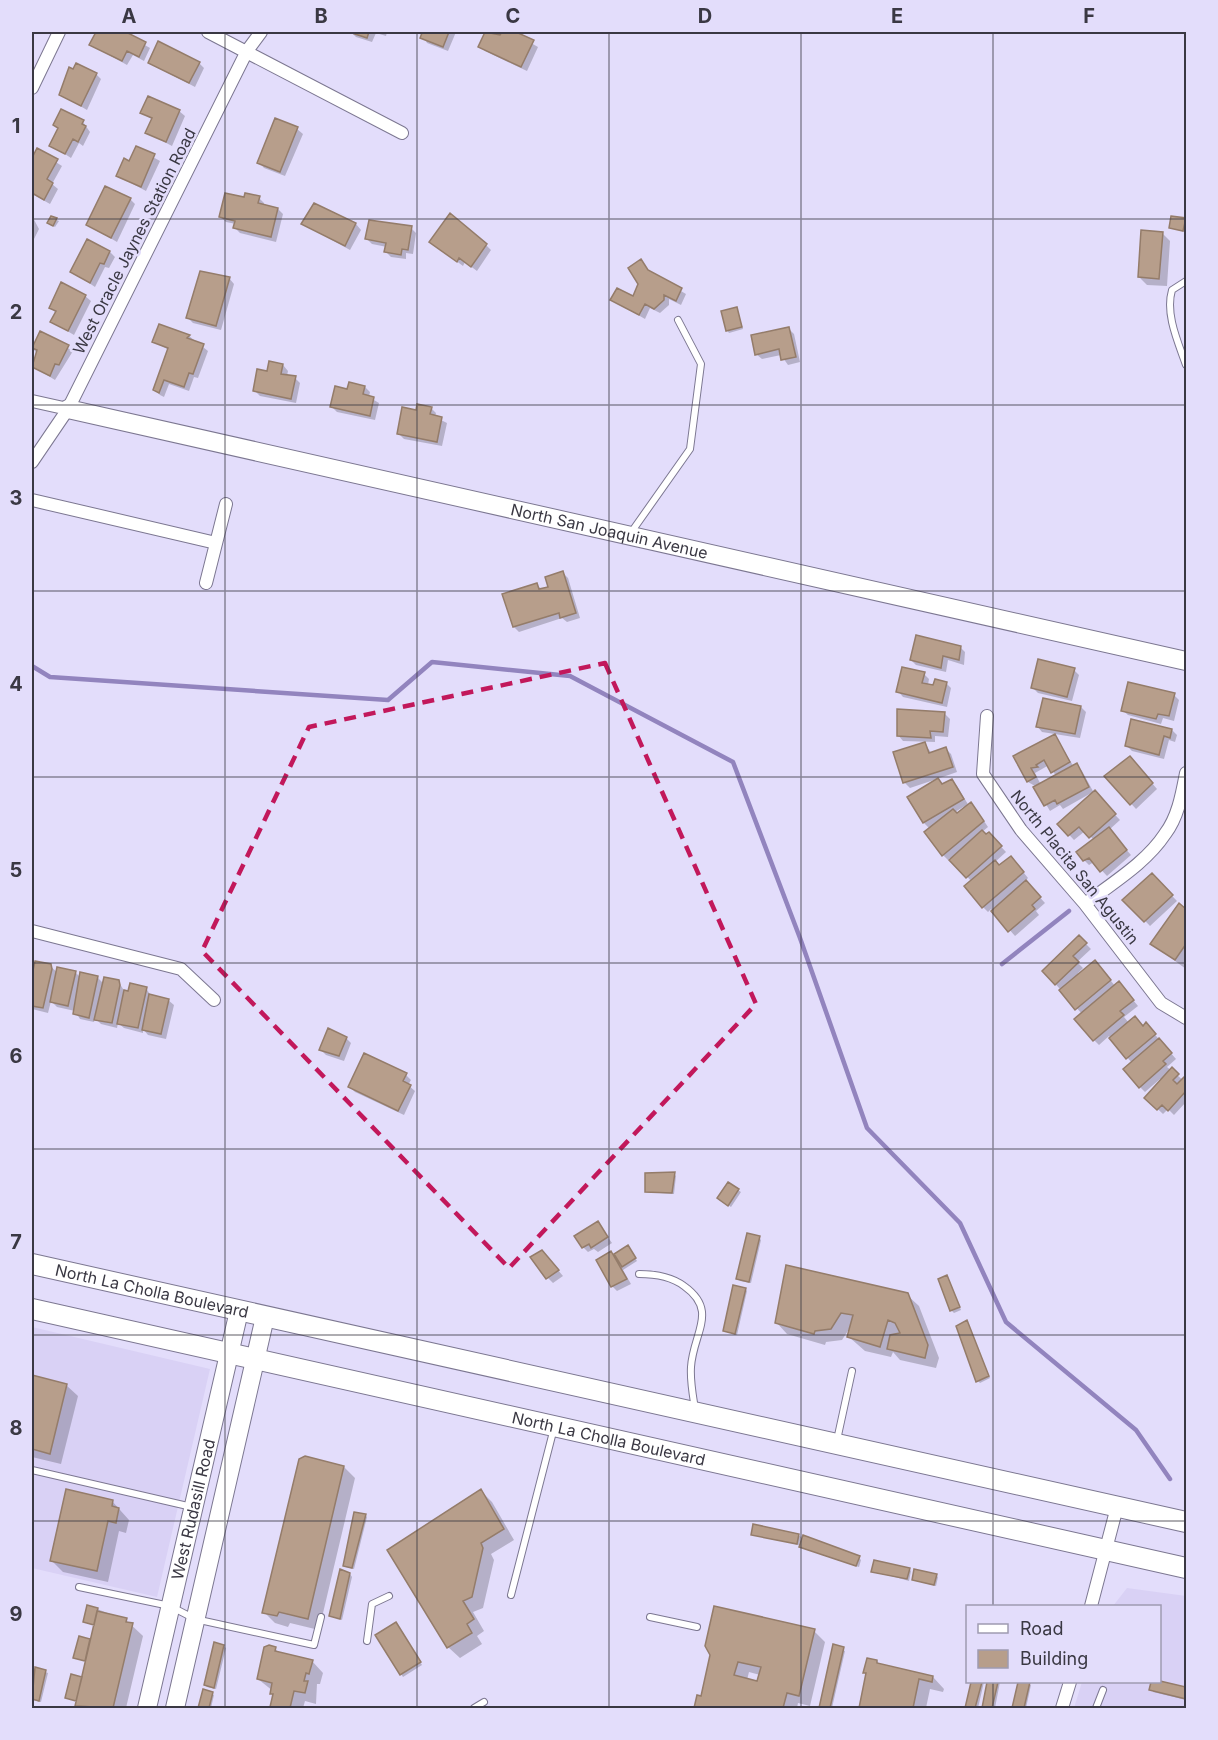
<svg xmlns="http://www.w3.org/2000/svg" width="1218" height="1740" viewBox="0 0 1218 1740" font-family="Inter,sans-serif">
	<rect width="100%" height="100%" fill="#e3ddfb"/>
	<!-- built -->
	<path fill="#d9d1f5" d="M32,1327L210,1369L157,1597L32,1568Z
		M1127,1588L1186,1596V1708H1074L1082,1682H1160V1606H1113Z"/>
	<!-- shadow -->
	<path fill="#0003" fill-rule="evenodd" d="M98,32H122L150,48L144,61L133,55L127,65L91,45Z
		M351,32H387L386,36L376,33L372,42L356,37Z
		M412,32H456L448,51L427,43L423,35Z
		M487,32L501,37L503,32H512L538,47L527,71L485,51L480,46Z
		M149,63H199L204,68L195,87Z
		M96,74L101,79L87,110L61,95Z
		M149,98L179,111L185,116L172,146L147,133L153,120L142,113Z
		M276,120L297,129L303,134L285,176L264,168L259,162Z
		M83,122L90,132L83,146L79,143L71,158L51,145L59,129L55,125Z
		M137,148L160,161L146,191L118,176L130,163Z
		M37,150L62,166L52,184L58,189L50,204L32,194V161Z
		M259,198L264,203V206L278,209L283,214L276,242L240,233L235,228L236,224L226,222L221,217L245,199Z
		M130,199L135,204L117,242L88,225Z
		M314,205L356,224L361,230L350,250L303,224Z
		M32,216L39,229L34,239L32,238Z
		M52,218L59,221L55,227L49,223Z
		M1185,219V232L1171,228Z
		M411,228L416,233L413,254L406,253V259L391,257L386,252L387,247L372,244L366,238Z
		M1162,233L1170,241L1167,286L1147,285L1139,277Z
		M431,242L486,245L491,250L477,271L465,262L463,266Z
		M110,252L115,257L109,268L105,267L95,287L71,271Z
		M641,261L650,273L686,294L681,305L669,299V305L660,313L650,308L645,319L612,300L633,298L640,284Z
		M229,278L234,284L221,330L193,323L188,318Z
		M85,296L91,301L74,335L52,322L56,313L50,307Z
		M737,309L743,329L729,333L727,330Z
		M789,329L794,334L800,362L788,365L781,355L762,359L756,354Z
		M40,333L73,351L55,380L32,366L37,353L33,349Z
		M189,336L208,351L198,378L194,377L189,391L169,384L164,397L160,395L155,390L169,350L154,342Z
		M283,365L288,371L287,376L295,378L300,383L296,403L260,396L254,390L268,373Z
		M365,387L370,392L369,397L379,403L375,420L337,412L332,407L349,390Z
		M431,408L436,413L435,417L447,423L442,446L404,439L398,433L417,411Z
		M563,573L568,578L580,618L567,622L562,618L519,632L514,627L536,584L542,590L549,588Z
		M960,647L965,652L964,665L948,660L946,672L916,665L911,660Z
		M1074,670L1079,675L1072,701L1038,693L1032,687Z
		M924,674L929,679L928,685L934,687L946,683L951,688L947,707L903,697L898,691Z
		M1174,695L1179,700L1174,721L1163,718L1161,724L1128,715L1122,710Z
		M1081,707L1086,712L1080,738L1042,732L1037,726Z
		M944,713L950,719L948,737L935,736V742L903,741L898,735Z
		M1172,730L1177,735L1175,742L1169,740L1164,759L1132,751L1127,746Z
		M1054,735L1074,767L1077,765L1082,771L1094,793L1120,820L1109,830L1131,855L1107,876L1094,862L1089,865L1084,860L1094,840L1085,831L1074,840L1059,824L1093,792L1063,809L1060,805L1050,811L1035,786L1028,782L1015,757ZM1049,765L1056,776L1041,785L1035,773Z
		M925,744L932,754L946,749L951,754L957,772L937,779L944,785L952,780L957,786L969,806L976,809L988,827L982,832L986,836L989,834L1006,852L995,862L1000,867L1016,863L1028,878L1025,881L1045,903L1036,911L1039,915L1015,936L991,909L988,912L983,907L972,882L950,858L948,860L943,855L930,829L924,823L937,779L910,788L904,782ZM965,806L957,815L955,812Z
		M1135,763L1157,789L1136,809L1106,776Z
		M1152,875L1177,901L1150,926L1125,900Z
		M1179,905L1186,911V969L1152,944Z
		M1079,937L1091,949L1077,962L1083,968L1078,973L1080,975L1100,967L1115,986L1124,989L1138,1006L1124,1017L1129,1023L1151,1030L1176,1059L1167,1067L1183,1080L1186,1077V1102L1174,1115L1168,1109L1163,1114L1146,1098L1162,1081L1160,1079L1145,1092L1140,1087L1132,1063L1109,1036L1099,1045L1094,1040L1082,1014L1044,971Z
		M32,964L35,967L50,966L58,973L75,972L80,977L81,974L98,978L104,984L118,981L125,992L146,988L151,996L168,1000L174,1005L166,1039L148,1035L143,1029V1033L124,1028L118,1023L117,1028L101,1024L95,1018L94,1022L80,1019L75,1011L57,1007L51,1001L48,1013L32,1009Z
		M346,1038L351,1043L344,1061L326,1055L321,1050Z
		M406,1075L411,1080L408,1085L415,1091L404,1115L355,1092L350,1087Z
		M674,1174L676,1176L674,1194L646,1192Z
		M728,1184L741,1192L731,1207L721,1200Z
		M598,1223L612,1243L598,1252L594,1249L588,1252L583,1247Z
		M759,1238L761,1240L751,1283L740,1281L738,1278Z
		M628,1247L637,1261L623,1270L631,1284L617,1291L612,1286L611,1253L614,1256Z
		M547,1257L563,1276L553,1283L548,1278Z
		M947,1277L961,1310L954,1313L951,1310Z
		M745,1289L747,1291L737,1335L727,1332L725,1330Z
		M907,1295L919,1306L939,1358L936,1368L900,1360L893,1352L891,1357L865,1351L849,1337L851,1326L842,1340L826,1342L825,1345L787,1334L776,1322Z
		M967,1322L990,1378L980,1383L978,1381Z
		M32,1376L66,1385L78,1396L61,1464L32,1457Z
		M344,1467L355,1478L319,1630L290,1623L288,1627L275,1623L264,1612Z
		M481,1491L492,1502L514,1540L491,1554L494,1560L483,1608L473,1612L484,1631L477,1636L482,1644L460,1658L448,1647Z
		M112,1501L129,1520L126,1533L119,1531L108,1582L63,1572L52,1561Z
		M365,1515L367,1517L354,1569L346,1567L344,1565Z
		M753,1534L798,1535L801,1537L799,1545Z
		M800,1547L859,1558L861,1560L859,1567Z
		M909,1569L911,1571L909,1581L873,1571Z
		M350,1574L352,1577L342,1620L330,1615Z
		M936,1575L938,1577L936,1586L914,1580Z
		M97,1609L126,1620L143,1636L126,1708H80L77,1702L66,1697L83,1679L87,1662L75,1658L89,1641L91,1642L95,1625L85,1622Z
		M398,1626L422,1665L403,1677L377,1636Z
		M814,1631L825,1642L810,1706L798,1703L797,1708H695L698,1697L702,1698L712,1655ZM749,1672L760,1675L758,1682L747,1680Z
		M223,1646L226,1648L216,1689L207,1687L205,1685Z
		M835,1646L845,1651L832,1708H820Z
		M275,1649L281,1654L312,1661L323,1673L320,1684H317L316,1704L305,1701L303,1708H271L273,1691L258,1679Z
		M876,1661L881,1666L933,1677L944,1689L943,1692L930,1689L926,1708H860L868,1675L865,1672Z
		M36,1669L48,1673L41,1702L32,1700Z
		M972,1682H984L978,1708H967Z
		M989,1682H1000L995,1708H983Z
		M1020,1682L1031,1685L1026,1708H1014Z
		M1153,1682L1186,1688V1700L1153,1692Z
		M204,1691L214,1695L211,1708H200Z"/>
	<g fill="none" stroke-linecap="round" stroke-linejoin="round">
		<!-- stream -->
		<path stroke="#9284be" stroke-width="4.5" d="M32,666L50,677L388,700L432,662L570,676L733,762L800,938L867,1128L960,1223L1006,1322L1136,1430L1170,1479
			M1002,964L1069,911"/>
	</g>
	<!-- building -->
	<path fill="#b79e8b" stroke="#947c6a" stroke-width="1.5" fill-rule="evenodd" d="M96,32H126L146,42L139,57L127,51L122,61L89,45Z
		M349,32H369L367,38Z
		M418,32H449L443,47L420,38L422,33Z
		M485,32L500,35L502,32H516L534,40L521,67L478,47Z
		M158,41L200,62L189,83L148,63Z
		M76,63L97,73L81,106L59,95L69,67L73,69Z
		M148,96L180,110L166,142L145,133L152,118L140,113Z
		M61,109L84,120L82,124L86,126L78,142L73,139L65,154L49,146L58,128L53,125Z
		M275,118L298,127L280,172L257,163Z
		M136,146L155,154L141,187L116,176L124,158L129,161Z
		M37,148L58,159L47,179L53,183L44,200L32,193V158Z
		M105,186L131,198L111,238L86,225Z
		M225,193L244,197L245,193L260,196L258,203L278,208L271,237L233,228L235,221L219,217Z
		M314,203L356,223L345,246L301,224Z
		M450,213L487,244L471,267L459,258L457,262L429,242Z
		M51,216L57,218L53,226L47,223Z
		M1171,216L1186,218L1183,231L1169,228Z
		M369,220L412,226L408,250L402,249L401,255L384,252L386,243L365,239Z
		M1141,230L1163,232L1159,279L1138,277Z
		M87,239L110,251L104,264L100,263L90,283L70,272Z
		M641,259L648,270L682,288L676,301L664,295V300L654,309L645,304L639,315L610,300L617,288L633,296L638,284L628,268Z
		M200,271L230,277L216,326L186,318Z
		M61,282L86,295L68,331L50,322L56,311L49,308Z
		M737,307L742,327L726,331L721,311Z
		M159,324L190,335L187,338L204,344L193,374L189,373L184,387L164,380L159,393L153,390L168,348L152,342Z
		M789,327L796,357L781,360L779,349L755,355L751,335Z
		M40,331L69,345L59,365L55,364L50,376L32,367L37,350L32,348Z
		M269,361L283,364L281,374L296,376L291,399L253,391L257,369L267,371Z
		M349,382L365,386L363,394L374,397L370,416L330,407L335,386L347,389Z
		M417,404L432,407L430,414L442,417L437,442L397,434L402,407L416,410Z
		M563,571L576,613L560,618L559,613L513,627L502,594L537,583L539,589L548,587L545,577Z
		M916,635L961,646L959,660L943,656L941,668L910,660Z
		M1038,659L1075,668L1067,697L1031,688Z
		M902,667L925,672L922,683L933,685L935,679L947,682L942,703L896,692Z
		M1128,682L1175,693L1169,716L1158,714L1156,719L1121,711Z
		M1043,698L1081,706L1075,734L1036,727Z
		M897,709L945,712L943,732L930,731L931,738L897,736Z
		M1131,719L1172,729L1170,738L1164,736L1159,755L1125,746Z
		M1055,734L1070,762L1051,773L1044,760L1036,765L1038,767L1031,768L1036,777L1027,782L1013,756Z
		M925,742L929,753L946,747L953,767L903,783L893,752Z
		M1130,756L1153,783L1130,805L1104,776Z
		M1077,763L1089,787L1057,804L1055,800L1044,806L1033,787Z
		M938,778L942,784L952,779L964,799L923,823L907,797Z
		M1095,790L1116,814L1089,838L1079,827L1068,836L1057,824Z
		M971,802L984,821L942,856L924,832L953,809L957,813Z
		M1109,827L1127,850L1100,872L1089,858L1083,861L1076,852Z
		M982,830L986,834L989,832L1002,846L966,878L949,860Z
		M1011,856L1024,872L982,908L964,886L995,860L999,865Z
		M1152,873L1173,895L1144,922L1122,900Z
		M1026,880L1041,897L1032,905L1035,909L1008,932L991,911Z
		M1179,903L1186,909V944L1175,960L1150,944Z
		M1079,935L1087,943L1073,956L1079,962L1055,985L1042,971Z
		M1095,960L1111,980L1075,1010L1059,990Z
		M35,961L51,964L52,969L43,1008L32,1006V975Z
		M57,967L76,971L68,1006L50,1002Z
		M80,972L98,976L89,1018L73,1014Z
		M104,977L119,980L120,985L112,1023L94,1020Z
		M1119,981L1134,1000L1120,1011L1124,1015L1093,1041L1074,1019Z
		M130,983L147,987L138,1028L117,1024L124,990L128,991Z
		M149,994L169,999L161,1034L142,1030Z
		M1135,1016L1143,1026L1146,1022L1156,1034L1126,1059L1109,1038Z
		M328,1028L347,1037L339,1056L319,1050Z
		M1159,1038L1172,1053L1163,1061L1166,1064L1139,1088L1123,1069Z
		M364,1053L407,1073L403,1081L411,1085L398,1111L348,1087Z
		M1172,1067L1179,1074L1173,1080L1177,1084L1186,1075V1091L1168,1111L1162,1105L1157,1110L1144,1098Z
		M675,1172L672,1193L645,1192V1173Z
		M728,1182L739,1189L728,1206L717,1198Z
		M598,1221L608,1237L591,1248L589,1244L582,1248L574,1236Z
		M747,1233L760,1236L749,1282L736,1279Z
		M628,1245L636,1258L622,1267L614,1254Z
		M542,1250L559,1270L546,1279L530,1257Z
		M611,1251L627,1279L611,1287L596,1260Z
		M786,1265L908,1293L928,1345L925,1358L887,1349L890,1335L900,1333L895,1323L888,1320L880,1347L847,1337L853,1315L841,1313L831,1329L815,1331L814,1334L775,1323Z
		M947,1275L960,1307L950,1311L938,1279Z
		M733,1285L746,1288L735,1334L723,1331Z
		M967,1320L989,1376L976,1382L956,1326Z
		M32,1375L67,1384L50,1454L32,1449Z
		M305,1456L344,1466L308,1619L279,1612L277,1616L262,1613L299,1459Z
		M66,1489L113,1500L112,1506L119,1508L116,1523L108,1521L97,1571L50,1561Z
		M481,1489L504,1529L481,1543L483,1548L472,1597L463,1601L474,1619L467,1624L472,1633L447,1648L387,1550Z
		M354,1512L366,1514L352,1568L343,1566Z
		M753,1524L799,1534L797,1544L751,1535Z
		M803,1535L860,1556L856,1566L799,1547Z
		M874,1560L910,1568L907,1579L871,1572Z
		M340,1569L350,1573L340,1619L329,1616Z
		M914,1569L937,1574L934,1585L912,1580Z
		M87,1605L98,1608L94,1625L83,1622Z
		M714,1606L815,1629L799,1696L787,1693L783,1708H694L697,1695L701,1696L710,1655L705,1646ZM738,1662L761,1667L757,1681L734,1675Z
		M97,1611L127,1618L126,1622L133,1623L113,1708L75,1706Z
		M396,1622L421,1662L400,1675L375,1635Z
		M79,1636L90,1639L85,1661L73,1658Z
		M214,1642L224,1645L214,1688L204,1685Z
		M833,1644L844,1647L830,1708H819Z
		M269,1645L276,1647L275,1651L313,1660L309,1674L306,1673L304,1681H308L305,1693L294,1691L290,1708H261L270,1707L273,1694H270L272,1683L257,1679L264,1647Z
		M867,1658L877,1660V1663L933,1676L932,1682L919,1679L913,1708H859L866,1673H863Z
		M35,1667L46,1670L39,1701L32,1699Z
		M71,1674L82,1677L76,1701L65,1698Z
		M1160,1681L1186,1687V1699L1149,1690L1151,1682Z
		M971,1682H982L975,1708H965Z
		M987,1682H998L992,1708H982Z
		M1018,1682H1030L1024,1708H1012Z
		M203,1689L213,1692L209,1708H198Z"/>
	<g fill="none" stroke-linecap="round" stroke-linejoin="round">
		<defs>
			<path id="lane" d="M1186,281L1172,290C1165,314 1178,342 1186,365
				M630,534L690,449L701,364L678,320
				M639,1274C654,1274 672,1277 684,1286C719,1311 693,1333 691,1367C690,1381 693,1396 695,1409
				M837,1440L852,1371
				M32,1470L192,1507
				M79,1587L170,1606L195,1619L314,1645L321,1617
				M511,1595L554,1428
				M650,1617L697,1627
				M367,1641L372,1604L389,1596
				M474,1708L484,1702
				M1096,1708L1103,1690"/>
			<path id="street" d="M208,32L402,133
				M32,88L59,32
				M32,401L68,409
				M32,462L68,409L247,51L261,32
				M32,500L216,543
				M206,583L226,504
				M987,716L983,774L1021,830L1085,904L1161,1003L1186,1018
				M1085,904C1112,883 1146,863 1165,834C1178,817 1182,794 1186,773
				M32,931L181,969L214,1000
				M1091,1606L1117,1507
				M1062,1708L1070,1682"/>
			<g id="secondary">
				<path id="s1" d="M68,409L1186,661"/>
				<path id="s2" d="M147,1708L239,1311"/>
				<path d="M175,1708L265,1317"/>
			</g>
			<g id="primary">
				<path id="s3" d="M32,1264L1186,1522"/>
				<path id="s4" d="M32,1309L1186,1568"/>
			</g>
		</defs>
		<!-- lane casing -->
		<use href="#lane" stroke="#7c7791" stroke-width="8"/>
		<!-- street casing -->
		<use href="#street" stroke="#7c7791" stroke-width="14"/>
		<!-- secondary casing -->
		<use href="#secondary" stroke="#7c7791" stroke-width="20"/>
		<!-- primary casing -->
		<use href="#primary" stroke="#7c7791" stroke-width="22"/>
		<!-- lane -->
		<use href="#lane" stroke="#fff" stroke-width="6"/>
		<!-- street -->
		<use href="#street" stroke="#fff" stroke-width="12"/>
		<!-- secondary -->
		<use href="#secondary" stroke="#fff" stroke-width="18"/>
		<!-- primary -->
		<use href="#primary" stroke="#fff" stroke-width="20"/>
	</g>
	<!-- marked area -->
	<path fill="none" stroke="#c2185b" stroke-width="4.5" stroke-dasharray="12 8" stroke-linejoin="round" d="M605,663L756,1004L509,1268L202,951L309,727Z"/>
	<!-- grid -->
	<path fill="none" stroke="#3a3843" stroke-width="1.5" stroke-opacity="0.55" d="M225,32V1708M417,32V1708M609,32V1708M801,32V1708M993,32V1606M32,219H1186M32,405H1186M32,591H1186M32,777H1186M32,963H1186M32,1149H1186M32,1335H1186M32,1521H1186M993,1682V1708"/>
	<g text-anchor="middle" stroke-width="5" stroke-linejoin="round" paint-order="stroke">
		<!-- street labels -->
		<g font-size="16" fill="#3a3843" stroke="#e3ddfb">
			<text transform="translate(134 241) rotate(-63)" y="6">West Oracle Jaynes Station Road</text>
			<text dy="6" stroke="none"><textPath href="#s1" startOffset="555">North San Joaquin Avenue</textPath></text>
			<text transform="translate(1075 867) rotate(51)" y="6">North Placita San Agustin</text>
			<text dy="6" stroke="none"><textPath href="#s3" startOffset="123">North La Cholla Boulevard</textPath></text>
			<text dy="6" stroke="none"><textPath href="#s4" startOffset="591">North La Cholla Boulevard</textPath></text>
			<text dy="6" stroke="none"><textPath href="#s2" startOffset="204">West Rudasill Road</textPath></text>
		</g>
	</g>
	<!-- border -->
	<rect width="1218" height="1740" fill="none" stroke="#e3ddfb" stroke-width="66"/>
	<!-- legend -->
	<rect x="966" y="1605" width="195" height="78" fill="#e3ddfb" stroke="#9f9bb1" stroke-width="1.5"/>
	<rect x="978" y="1624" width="30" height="9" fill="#ffffff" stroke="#9f9bb1" stroke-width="1.5"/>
	<text x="1020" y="1635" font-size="18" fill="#3a3843">Road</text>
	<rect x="978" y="1650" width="30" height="18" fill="#b79e8b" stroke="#9f9bb1" stroke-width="1.5"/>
	<text x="1020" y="1665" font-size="18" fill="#3a3843">Building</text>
	<rect x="33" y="33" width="1152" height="1674" fill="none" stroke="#3a3843" stroke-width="2"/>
	<g font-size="20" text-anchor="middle" font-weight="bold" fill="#3a3843">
		<text x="129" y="23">A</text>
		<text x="321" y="23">B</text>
		<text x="513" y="23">C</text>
		<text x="705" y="23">D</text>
		<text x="897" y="23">E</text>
		<text x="1089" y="23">F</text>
		<text x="16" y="133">1</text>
		<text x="16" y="319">2</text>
		<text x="16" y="505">3</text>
		<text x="16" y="691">4</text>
		<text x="16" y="877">5</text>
		<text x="16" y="1063">6</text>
		<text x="16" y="1249">7</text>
		<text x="16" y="1435">8</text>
		<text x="16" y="1621">9</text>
	</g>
</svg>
